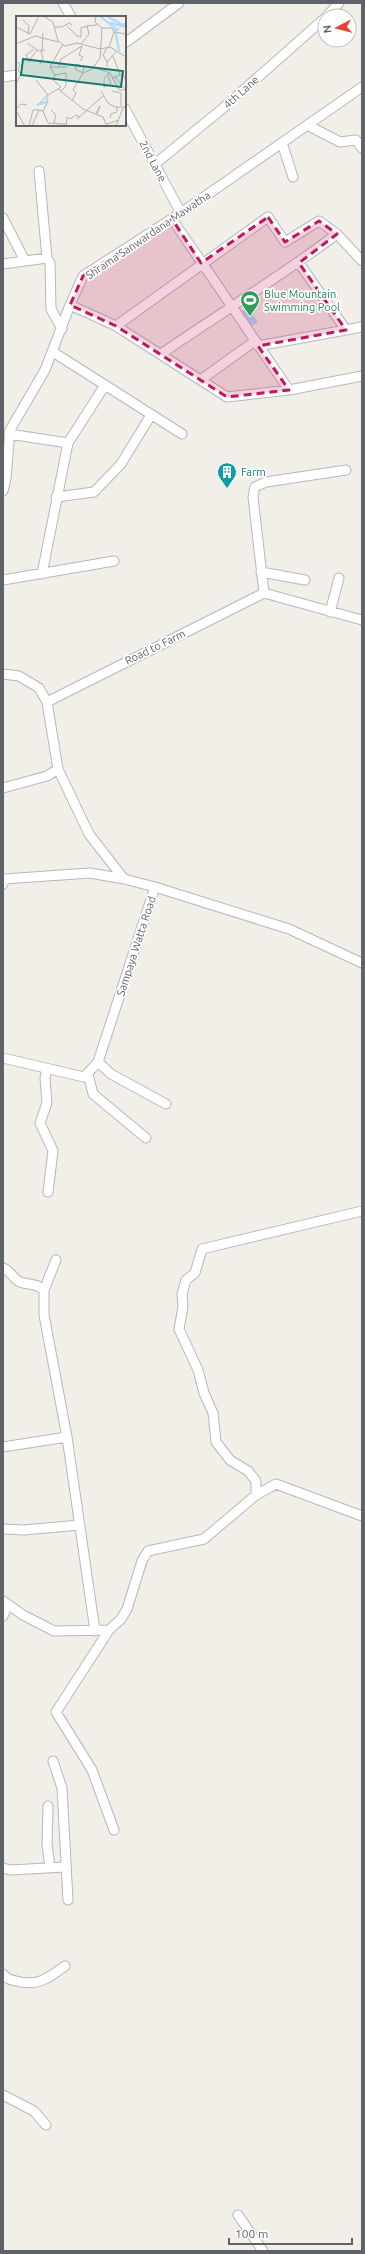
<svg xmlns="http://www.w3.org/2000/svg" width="365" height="2254" viewBox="0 0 365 2254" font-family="Ubuntu,sans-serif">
	<rect width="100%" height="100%" fill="#f1efe8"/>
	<!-- water -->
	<path fill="#aadaff" d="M247,307L258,322L252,326L241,312Z"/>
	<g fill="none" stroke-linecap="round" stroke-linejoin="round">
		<defs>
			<path id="minor" d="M63,3L71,17
				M327,16L339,3
				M125,43L179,3
				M3,77L17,75
				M125,109L181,213
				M309,126L340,142L356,140L362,148
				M282,143L293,177
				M155,164L222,109L325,18
				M39,171L47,258
				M3,218L25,261
				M172,219L289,390
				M299,263L346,330
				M3,264L47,258L50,263L51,309L62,329
				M70,305L116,326L227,397L289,390L362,376
				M116,326L268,217L285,242L319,221L337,234L362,261
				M258,346L362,327
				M53,352L182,434
				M161,354C219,314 280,277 337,234
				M202,379L255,341
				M9,434L68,443
				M3,491L6,479L10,430L45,370L70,305L83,276L181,213L362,87
				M56,497L94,492L121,464L151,415
				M261,572L305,580
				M42,574L68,443L105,385
				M3,580L114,561
				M264,593L253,497L255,487L266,482L346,470
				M264,593L362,620
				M330,612L339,578
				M3,674L19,676L39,688L47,702L58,769L89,834L124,879L155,887L98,1062L84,1077L3,1058
				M47,702L264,593
				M3,788L47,776L58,769
				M3,884L4,879L90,873L124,879
				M155,887L289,929L362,963
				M98,1062L111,1074L166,1104
				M47,1069L45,1078L47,1103L40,1123L53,1151L48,1192
				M88,1074L93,1094L146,1138
				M56,1260L44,1290V1315L67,1437L95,1631
				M3,1268C11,1271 13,1279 20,1282C28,1285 37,1283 44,1290
				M3,1447L67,1437
				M256,1495V1481L248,1471L230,1460L216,1442L213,1413L204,1393L198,1370L179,1329L183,1307L182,1294L186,1280L195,1273L202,1249L362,1211
				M3,1529L24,1530L80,1525
				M3,1601L23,1615L54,1631L109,1630L121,1619L127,1609L142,1561L148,1551L204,1539L256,1495L276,1484L362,1516
				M3,1616L8,1605
				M109,1630L56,1712L92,1770L114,1830
				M53,1761L62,1788L68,1900
				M48,1806L47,1844L50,1868
				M3,1868L10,1870L65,1867
				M3,1974C7,1979 10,1980 16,1981C38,1987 48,1978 65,1966
				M3,2095L34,2111L46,2125
				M238,2215L263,2251"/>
		</defs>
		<!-- minor casing -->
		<use href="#minor" stroke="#b5b8bc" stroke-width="11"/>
		<!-- minor -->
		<use href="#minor" stroke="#fff" stroke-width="9"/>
	</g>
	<!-- marked area -->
	<path fill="#c2185b" fill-opacity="0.2" stroke="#c2185b" stroke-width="3" stroke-dasharray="8 5" stroke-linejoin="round" d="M268,217L285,242L319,221L337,234L299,263L346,330L258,346L289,390L227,397L116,326L70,305L83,276L172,219L201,263Z"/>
	<!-- icons -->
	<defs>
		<symbol id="stadium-pin" viewBox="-11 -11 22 30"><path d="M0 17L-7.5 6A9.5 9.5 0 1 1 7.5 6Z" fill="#2e9e5b" stroke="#fff"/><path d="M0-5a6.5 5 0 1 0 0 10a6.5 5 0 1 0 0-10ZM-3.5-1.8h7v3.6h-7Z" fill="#fff"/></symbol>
		<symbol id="building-pin" viewBox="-11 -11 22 30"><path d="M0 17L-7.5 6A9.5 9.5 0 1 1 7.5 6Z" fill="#0f9aa8" stroke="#fff"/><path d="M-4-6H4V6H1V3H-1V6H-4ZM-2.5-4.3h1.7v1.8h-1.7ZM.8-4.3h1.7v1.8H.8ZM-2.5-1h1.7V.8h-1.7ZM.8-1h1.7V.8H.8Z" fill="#fff"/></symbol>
	</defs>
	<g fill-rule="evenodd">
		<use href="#stadium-pin" x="239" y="289" width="22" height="30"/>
		<use href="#building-pin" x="216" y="461" width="22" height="30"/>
	</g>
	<g text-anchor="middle" stroke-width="3.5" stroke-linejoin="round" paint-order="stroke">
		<!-- street labels -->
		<g font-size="11" fill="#5f6368" stroke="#fff">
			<text transform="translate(241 92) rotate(-42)" y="4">4th Lane</text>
			<text transform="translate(153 161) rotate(62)" y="4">2nd Lane</text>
			<text transform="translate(148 235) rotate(-34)" y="4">Shrama Sanwardana Mawatha</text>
			<text transform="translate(155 647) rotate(-26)" y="4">Road to Farm</text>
			<text transform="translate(136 946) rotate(-72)" y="4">Sampaya Watta Road</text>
		</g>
		<!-- leisure labels -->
		<g font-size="11" fill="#27864d" stroke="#fff" text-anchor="start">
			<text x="264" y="298">Blue Mountain<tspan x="264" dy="13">Swimming Pool</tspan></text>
		</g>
		<!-- culture labels -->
		<g font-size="11" fill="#0d838f" stroke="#fff" text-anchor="start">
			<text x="241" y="476">Farm</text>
		</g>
	</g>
	<!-- overview -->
	<g transform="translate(16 16)">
		<rect width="110" height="110" fill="#f1efe8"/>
		<path fill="none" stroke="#aadaff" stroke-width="2" d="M84,0L101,14L103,12M90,0L107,9L110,7M94,7L110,11M99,13L103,35M21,89L30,86L32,79"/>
		<path fill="none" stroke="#b3b3b1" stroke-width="1" d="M27,0L37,6L42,25L49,30L61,27L84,33L94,31L110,41M7,4L13,10L12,18M51,10L61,20M0,11L14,18M39,11H46L53,7L56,9M86,12H96L98,16L110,18M14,18L23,0M61,20L65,21V12L71,10M11,27L23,35L29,34M0,28L19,20L42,26M47,28L34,51L39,59L37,64L45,71L42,73L67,93L87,101L91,110M65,28L73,18L71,10L81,9M93,31L98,16M91,32L87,39L91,46M26,35L27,17M97,40L104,59M12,43L10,39L18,33M0,45L4,48L2,54L5,58L0,68M64,45L67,41L63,39L66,30M12,46L21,34M24,48L27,42L25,35M43,50L45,43L66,30M34,51H51M77,51L94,57L103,74H110M91,51V46L100,36M67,56L68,51L61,48L59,53L67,57L76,53L84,42L86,12L79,6L80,0M39,59L50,57V70L45,75M92,59L95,68L88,71V63L93,57M99,61L109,73M96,62L107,58L110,64M20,64L32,79L42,73M85,75L92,87L99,91H110M96,75L105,77V90M32,85L27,95L32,107L50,108M56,85L60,77L57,74L67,57M23,88L32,78M0,93L5,88L11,89M35,94L40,99L38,107M0,95L9,110M80,97L84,90L81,98M94,102L95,98L101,96V91M61,103L87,80M91,108L103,104M13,110L17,94H23M16,110L23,94L27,95M50,110L51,101L54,103L60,99L64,101M100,110L107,92"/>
		<path fill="#0f766e" fill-opacity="0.15" stroke="#0f766e" stroke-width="2" d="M7,43L107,55L105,71L5,59Z"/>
		<rect width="110" height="110" fill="none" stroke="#5f6368" stroke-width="2"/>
	</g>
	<!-- border -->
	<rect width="365" height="2254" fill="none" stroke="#5f6368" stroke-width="8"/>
	<!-- north arrow -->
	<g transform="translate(337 28) rotate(263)"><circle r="19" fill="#ffffff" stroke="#bfc1c3"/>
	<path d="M0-3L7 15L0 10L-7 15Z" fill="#ea4335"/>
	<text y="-6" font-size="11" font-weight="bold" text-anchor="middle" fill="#5f6368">N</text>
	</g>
	<!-- scale -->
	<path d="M229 2238v6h123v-6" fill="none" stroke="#5f6368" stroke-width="2"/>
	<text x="235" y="2238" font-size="12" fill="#5f6368" stroke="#ffffff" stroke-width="3" paint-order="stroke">100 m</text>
</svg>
